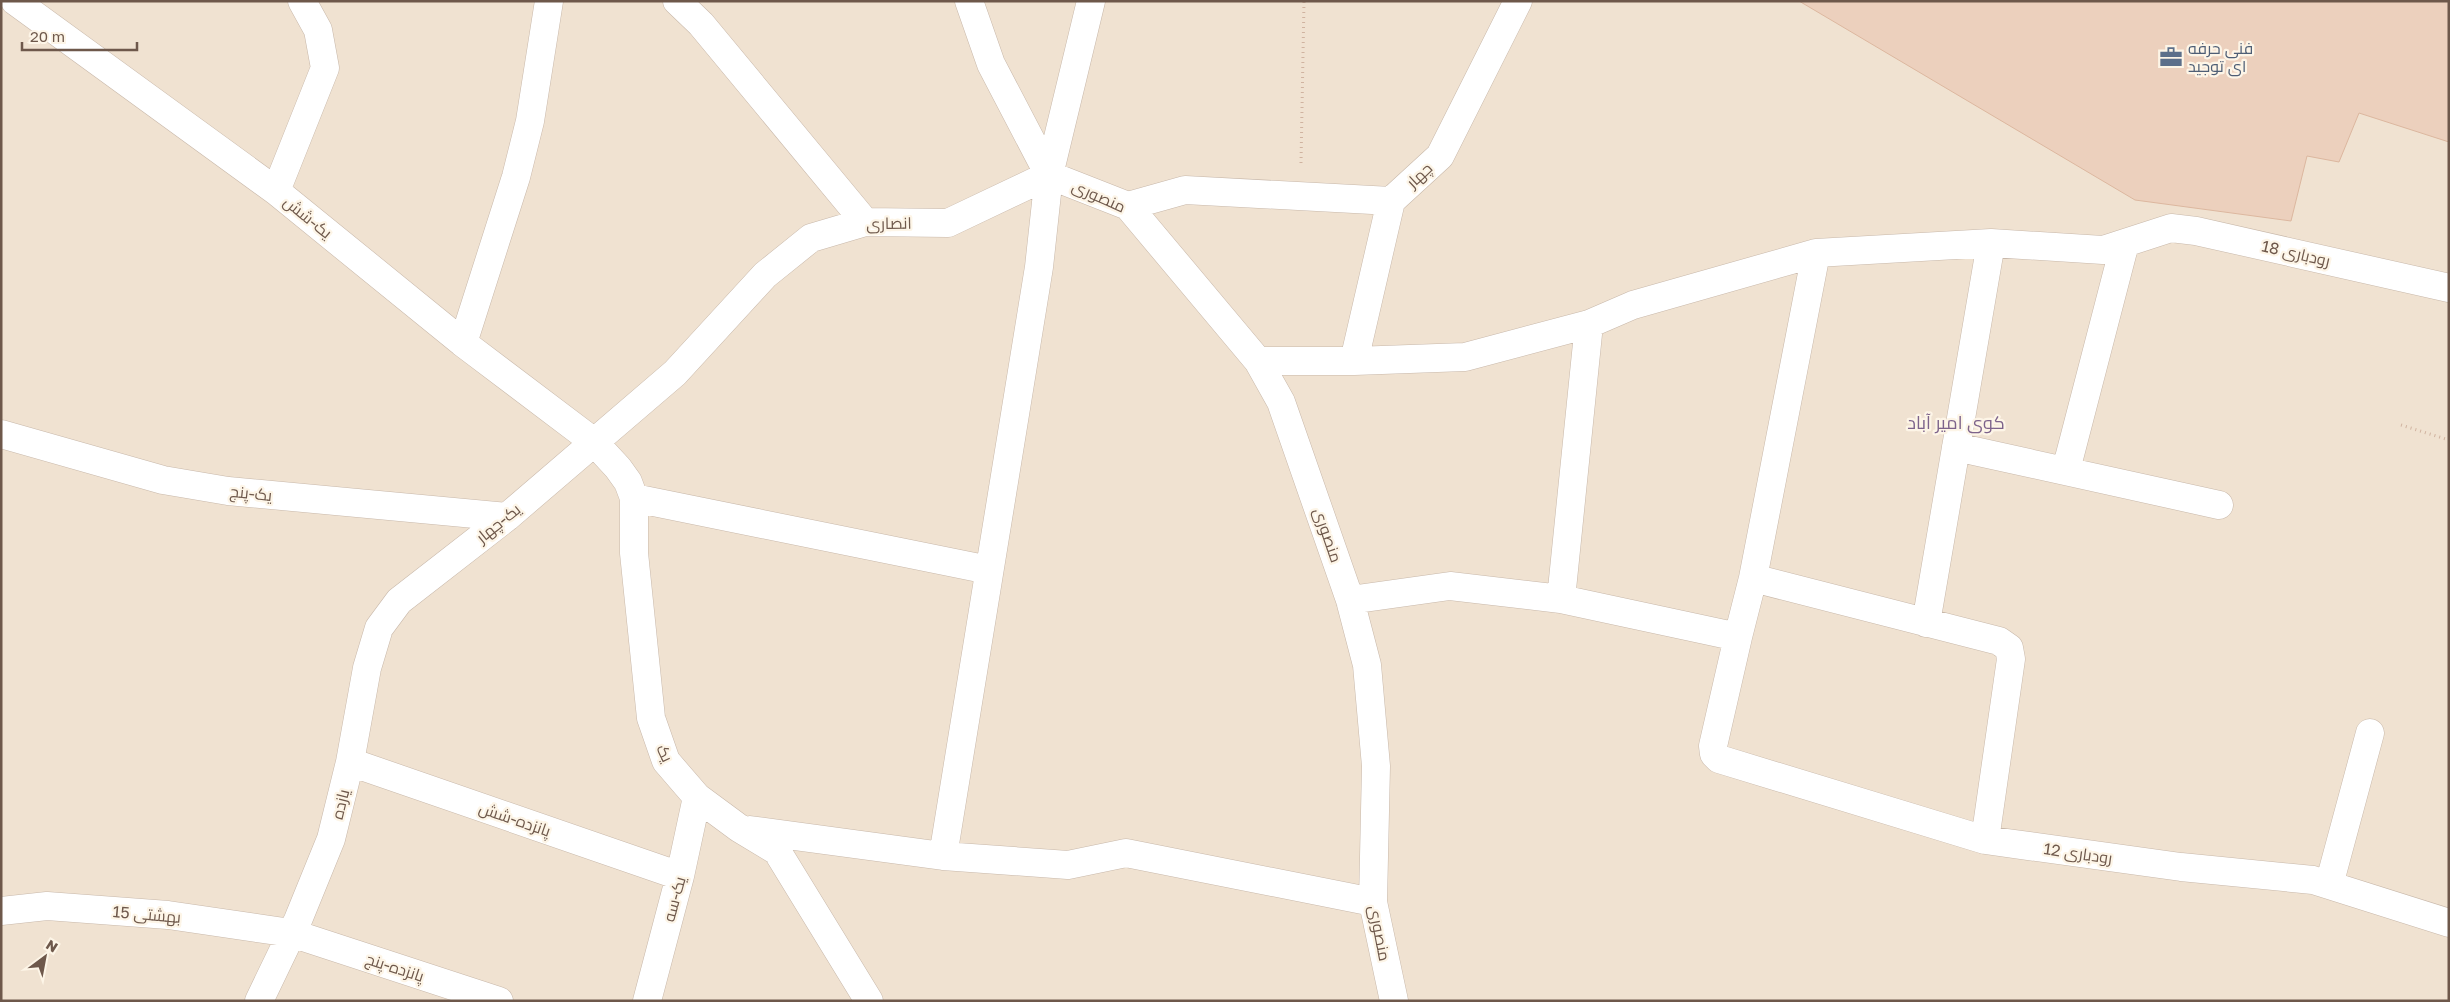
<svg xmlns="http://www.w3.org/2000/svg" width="2450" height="1002" viewBox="0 0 2450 1002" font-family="'Golos Text',Cairo,sans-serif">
	<rect width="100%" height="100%" fill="#f9f0e2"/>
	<!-- residential -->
	<path fill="#f0e2d1" d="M1,1H2449V1001H1Z"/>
	<!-- building -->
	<path fill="#ecd0bd" stroke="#dcb79f" d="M1799,1H2449V142L2359,113L2339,162L2307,156L2291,221L2135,200Z"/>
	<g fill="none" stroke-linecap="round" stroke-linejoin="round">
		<defs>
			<path id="minor" d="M15,1L276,191L463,343L594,442L618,468L628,482L634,498V553L651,718L666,761L697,797L739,828L777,851L869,1001
				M677,1L701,24L865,222
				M1049,175L1128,206L1258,361L1281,402L1350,600L1367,665L1376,766L1373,902L1394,1001
				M276,191L325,68L318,30L302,1
				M1128,206L1185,190L1391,201
				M463,343L516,177L530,121L549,1
				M1258,361H1354L1465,357L1589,324L1633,305L1816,253L1991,243L2103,250L2171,228L2196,231L2449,288
				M1354,361L1391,201L1440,156L1518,1
				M1,434L163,480L228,491L507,517
				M1956,447L2219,505
				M2066,470L2125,243
				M634,498L989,570
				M1753,578L1816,253
				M1561,599L1589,324
				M1350,600L1450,586L1561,599L1738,637L1753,578L1999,641L2009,648L2011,659L1985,840
				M1926,623L1991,243
				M1738,637L1713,746L1714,754L1719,759L1985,840L2181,867L2313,880L2449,923
				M350,762L680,876
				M750,830L943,856L1068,865L1126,853L1373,902
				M943,856L1039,267L1049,175L991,64L969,1
				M2329,885L2370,733
				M1,911L47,906L168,915L291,933L499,1001
				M259,1001L298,920L331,839L350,762L367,668L379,628L399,601L507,517L675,373L765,275L811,238L865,222L948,223L1049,175L1091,1
				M647,1001L680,876L697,797"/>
		</defs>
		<!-- minor casing -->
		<use href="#minor" stroke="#c8b8aa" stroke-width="29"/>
		<!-- path -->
		<path stroke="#d0b3a0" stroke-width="3" stroke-dasharray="1 4" stroke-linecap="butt" d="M1301,163L1304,1
			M2401,425L2449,440"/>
		<!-- minor -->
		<use href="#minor" stroke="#fff" stroke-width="28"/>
	</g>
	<!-- icons -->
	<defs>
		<symbol id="office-bare" viewBox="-9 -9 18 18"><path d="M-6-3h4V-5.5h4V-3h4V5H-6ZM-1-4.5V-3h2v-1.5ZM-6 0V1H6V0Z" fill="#5c6f8a" stroke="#fdf5e7" stroke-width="2.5" paint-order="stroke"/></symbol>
	</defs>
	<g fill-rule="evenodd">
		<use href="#office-bare" x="2155" y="41" width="32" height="32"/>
	</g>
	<g text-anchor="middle" stroke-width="4.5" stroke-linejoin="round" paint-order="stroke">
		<!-- service labels -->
		<g font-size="16" fill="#4e5e75" stroke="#fdf5e7" text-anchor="start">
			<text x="2188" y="54">فنی حرفه<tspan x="2188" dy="18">ای توجید</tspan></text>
		</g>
		<!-- street labels -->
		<g font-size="16" fill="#6e584b" stroke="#fdf5e7">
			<text transform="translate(1419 175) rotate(-43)" y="6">چهار</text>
			<text transform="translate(1099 196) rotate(24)" y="6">منصوری</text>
			<text transform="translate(308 217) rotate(39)" y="6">یک-شش</text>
			<text transform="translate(889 223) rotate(-1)" y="6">انصاری</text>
			<text transform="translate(2296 253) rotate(13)" y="6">رودباری 18</text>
			<text transform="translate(251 493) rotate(6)" y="6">یک-پنج</text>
			<text transform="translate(498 523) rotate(-39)" y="6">یک-چهار</text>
			<text transform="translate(1328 535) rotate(71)" y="6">منصوری</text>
			<text transform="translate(665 753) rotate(65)" y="6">یک</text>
			<text transform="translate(340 804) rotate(-76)" y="6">یازده</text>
			<text transform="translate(515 819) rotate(19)" y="6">پانزده-شش</text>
			<text transform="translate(2078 853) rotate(8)" y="6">رودباری 12</text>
			<text transform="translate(674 899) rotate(-75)" y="6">یک-سه</text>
			<text transform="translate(147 914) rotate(5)" y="6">بهشتی 15</text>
			<text transform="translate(1380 933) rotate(79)" y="6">منصوری</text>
			<text transform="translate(395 967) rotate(18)" y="6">پانزده-پنج</text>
		</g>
		<!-- neighbourhood labels -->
		<g font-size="18" fill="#7d638b" stroke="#fdf5e7">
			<text x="1956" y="429">کوی امیر آباد</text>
		</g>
	</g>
	<!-- border -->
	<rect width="2450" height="1002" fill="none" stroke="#6e584b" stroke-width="5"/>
	<!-- north arrow -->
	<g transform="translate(45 957) rotate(32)" stroke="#fdf5e7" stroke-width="4" paint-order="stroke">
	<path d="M0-4L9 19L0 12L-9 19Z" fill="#6e584b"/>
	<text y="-8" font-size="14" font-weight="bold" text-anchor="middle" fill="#6e584b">N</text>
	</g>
	<!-- scale -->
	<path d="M22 42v8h115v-8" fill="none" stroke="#6e584b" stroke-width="2.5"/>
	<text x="30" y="42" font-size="15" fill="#6e584b" stroke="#fdf5e7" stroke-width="4" paint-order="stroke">20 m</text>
</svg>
